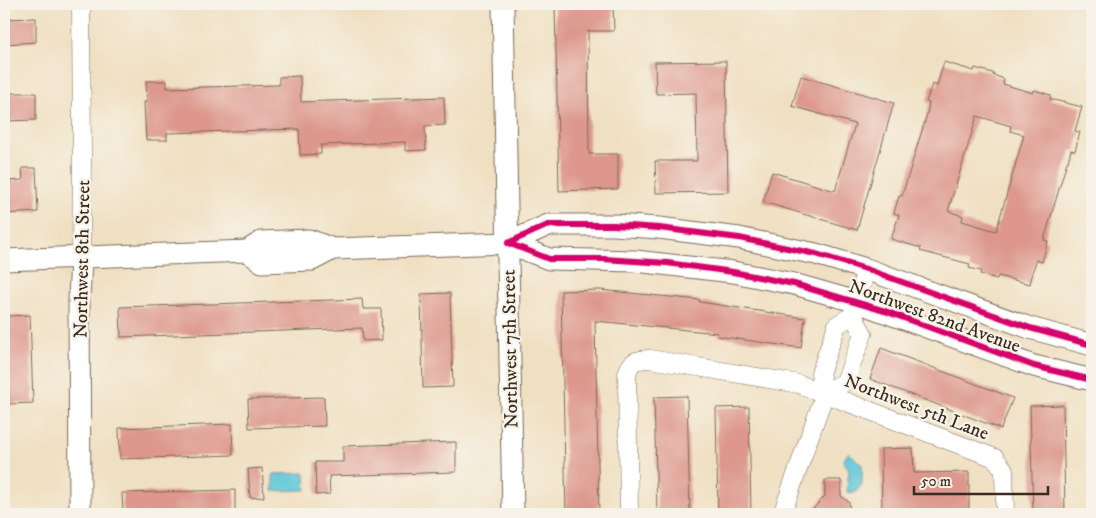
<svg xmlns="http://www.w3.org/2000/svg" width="1096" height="518" viewBox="0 0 1096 518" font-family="'IM FELL DW Pica',serif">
	<rect width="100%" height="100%" fill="#f7f3e8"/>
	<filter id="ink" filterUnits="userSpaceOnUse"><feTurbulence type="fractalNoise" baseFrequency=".02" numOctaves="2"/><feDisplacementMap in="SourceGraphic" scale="10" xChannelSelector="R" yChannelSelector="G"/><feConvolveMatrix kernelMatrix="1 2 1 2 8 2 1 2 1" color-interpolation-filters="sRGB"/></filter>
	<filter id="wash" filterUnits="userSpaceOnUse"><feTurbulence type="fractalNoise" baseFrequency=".0096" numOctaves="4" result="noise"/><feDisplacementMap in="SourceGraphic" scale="20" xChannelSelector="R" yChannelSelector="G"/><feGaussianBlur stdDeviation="1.12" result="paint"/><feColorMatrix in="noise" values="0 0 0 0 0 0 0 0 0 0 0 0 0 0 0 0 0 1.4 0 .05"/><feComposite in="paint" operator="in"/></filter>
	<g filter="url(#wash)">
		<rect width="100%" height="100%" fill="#f0e0c2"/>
		<!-- water -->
		<path fill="#5dc7d8" stroke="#4c787b" d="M849,452L862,465V484L855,493L847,492L849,469L843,461Z
			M305,473L306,490L273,491V474Z"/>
		<g id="blocks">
			<!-- building -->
			<path fill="#dd978c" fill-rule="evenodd" d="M555,4H613L614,31H588L589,154H618V189L559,191Z
				M36,18V42L4,44V19Z
				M726,61L728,192L656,193L655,161H697L696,93L656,94L655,62Z
				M944,62L974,71L975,68L993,73V75L1004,79L1003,84L1033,93L1034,90L1051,95L1050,99L1082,107L1075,131L1080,132L1075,151L1071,150L1068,162H1067L1044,240L1048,241L1042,262L1036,260L1030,284L998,276L997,279L980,274L981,271L969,268L970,264L920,251L921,248L891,239L899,215L894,213L899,196H902L927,114L929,103L926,102L932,84L937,86ZM977,116L1011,126L1010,131L1024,135L996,231L962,221L963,216L948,211Z
				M300,76L301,102L444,97L445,125L425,126L426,150L405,151V142L321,145V154L300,155L299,129L167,133V140H146L144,102H147L146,81H167V88L279,85V77Z
				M801,76L894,103L857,230L763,202L772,172L835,191L855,124L792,106Z
				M7,93H36V120L4,121V94Z
				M22,168H36L38,212L4,214V181L23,180Z
				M600,290L700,300V302L805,318L801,348L717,336L718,333L595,321L599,514H566L561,291Z
				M450,293L453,387L423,388L421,294Z
				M362,299L363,309H381L382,340L363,341L362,328L121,337L120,307Z
				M30,315L33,403L9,404V397H4V337H8L7,316Z
				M881,348L1013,398L1001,429L870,379Z
				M687,396L690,514H657L654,397Z
				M324,397L325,426L249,428L248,399Z
				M1063,405L1065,514H1033L1030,406Z
				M749,407L751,514H718L716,408Z
				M232,424L233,455L120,459L119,428Z
				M456,442V472L329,476L330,494L316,495L315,462H343V446Z
				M913,448L914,473L969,472V514H882L881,449Z
				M262,468L264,497L250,498L248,469Z
				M825,480H841V496L849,502L850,514H808L825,496Z
				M235,490V514H123L122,493Z"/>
		</g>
	</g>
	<g filter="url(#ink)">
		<use href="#blocks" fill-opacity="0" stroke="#7a6a57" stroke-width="1"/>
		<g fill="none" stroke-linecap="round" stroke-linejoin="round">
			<defs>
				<path id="minor" d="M81,258L82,157L81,4
					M853,315L863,334L845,382L825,393L820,373L822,368L837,325L853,315L866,269
					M629,514L627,374C631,360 636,360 650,359L799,384L995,458L1004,470L1005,514
					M782,514L825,393"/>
				<path id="tertiary" d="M503,4L513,514
					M508,243L548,225H614L659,228L739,238L816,254L866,269L1030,328L1092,345
					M333,249L312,260L262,262L247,251L261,242L309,240L333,249L508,243L549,259L635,261L733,272L794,284L857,302L1034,366L1092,380
					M4,260L247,251
					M80,514L79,300L81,258"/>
			</defs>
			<!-- minor casing -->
			<use href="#minor" stroke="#7a6a57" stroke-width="19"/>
			<!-- tertiary casing -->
			<use href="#tertiary" stroke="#7a6a57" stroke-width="23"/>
			<!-- minor -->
			<use href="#minor" stroke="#fff" stroke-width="18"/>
			<!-- tertiary -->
			<use href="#tertiary" stroke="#fff" stroke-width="21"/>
			<defs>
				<path id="cycleway" d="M508,243L548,225H614L659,228L739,238L816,254L866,269L1030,328L1092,345
					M508,243L549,259H603L667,263L733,272L794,284L885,311L1034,366L1092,380"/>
			</defs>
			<!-- cycleway casing -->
			<use href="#cycleway" stroke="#f7f3e8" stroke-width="9"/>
			<!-- cycleway -->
			<use href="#cycleway" stroke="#d6006c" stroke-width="6"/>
		</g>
	</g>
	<g text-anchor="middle" stroke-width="4.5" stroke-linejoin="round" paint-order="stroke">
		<!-- street labels -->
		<g font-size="19" fill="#3b2a1e" stroke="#f7f3e8">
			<text transform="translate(81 259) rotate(-89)" y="7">Northwest 8th Street</text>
			<text transform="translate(935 315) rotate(20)" y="7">Northwest 82nd Avenue</text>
			<text transform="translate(509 349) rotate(-91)" y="7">Northwest 7th Street</text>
			<text transform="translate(917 406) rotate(21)" y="7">Northwest 5th Lane</text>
		</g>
	</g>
	<!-- margin -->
	<rect width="1096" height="518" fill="none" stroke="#f7f3e8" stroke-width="20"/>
	<!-- scale -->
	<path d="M914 486v8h134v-8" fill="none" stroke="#3b2a1e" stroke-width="2.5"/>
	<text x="921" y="486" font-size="15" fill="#3b2a1e" stroke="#f7f3e8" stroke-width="4" paint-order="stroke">50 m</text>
</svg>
